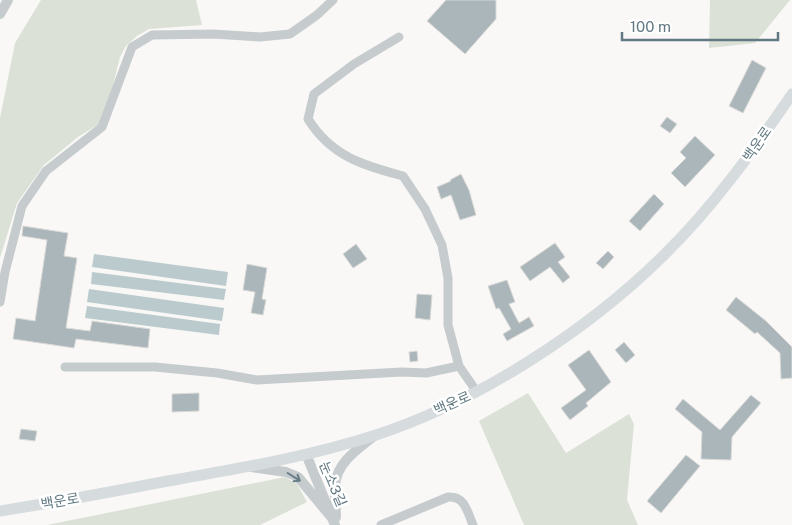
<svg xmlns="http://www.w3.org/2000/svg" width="792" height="525" viewBox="0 0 792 525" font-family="'Public Sans','Noto Sans KR',sans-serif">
	<rect width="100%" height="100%" fill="#f9f8f6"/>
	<!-- green -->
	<path fill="#dbe1d6" d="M41,0H196L202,25L149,29L137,36L126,46L120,57L111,93L99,124L78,137L44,165L17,203L0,258V118L15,43Z
		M710,0H790L755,43L709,48Z
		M528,393L566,453L629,414L634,424L627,500L638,525H524L479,421Z
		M285,477L297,484L307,502L260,525H47Z"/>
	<!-- water -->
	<path fill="#bbcbcd" d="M94,254L228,272L226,286L92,267Z
		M92,272L226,289L224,300L91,284Z
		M89,289L224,308L222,321L87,302Z
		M87,306L220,324L219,335L85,318Z"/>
	<!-- building -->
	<path fill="#aab6ba" stroke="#dadad8" d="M446,0H496V19L465,54L427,21Z
		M752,60L766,68L743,113L729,106Z
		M667,117L677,124L670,133L660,126Z
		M695,136L715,155L685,187L671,173L686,158L680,152Z
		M461,174L469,190L476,215L460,220L451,195L441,199L437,187L451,181L450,180Z
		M654,194L664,204L640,231L629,221Z
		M23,226L68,233L64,256L77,258L66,328L90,331L92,321L150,329L148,348L76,339L74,348L13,339L16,318L35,321L47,240L22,236Z
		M555,243L565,257L558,262L570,277L563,283L550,267L530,281L520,267Z
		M356,244L367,259L353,268L343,254Z
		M608,251L614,257L603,269L596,263Z
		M247,264L267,268L262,299L266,300L263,315L251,313L255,292L243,290Z
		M507,280L515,302L509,304L519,323L529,317L534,326L507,341L503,334L511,329L499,308L496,309L488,286Z
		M417,294L432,295L430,320L415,318Z
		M736,297L766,321L792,347V378L781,379L780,353L757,332L755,334L726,310Z
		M624,342L635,355L626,363L615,350Z
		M589,350L611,382L586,403L588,406L570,420L561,408L586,390L568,365Z
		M417,351L418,361L410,362L409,352Z
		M199,393V411L172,412V394Z
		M751,395L761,403L732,437L731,460L701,459L702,432L675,409L683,399L720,430Z
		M21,429L37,431L35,441L19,439Z
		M686,455L700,466L661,513L647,501Z"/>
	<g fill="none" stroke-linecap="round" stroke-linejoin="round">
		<!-- minor -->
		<path stroke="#c6cbce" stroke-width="9" d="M399,37L354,64L314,94L308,119C332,157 363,165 403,176L425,209L442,245L448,278V325L459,366L477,392
			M0,302L5,272L22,206L46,171L102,127L132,47L152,35L213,34L260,37L290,34L317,15L333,0
			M65,367H155L217,373L257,380L402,372L426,373L459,366
			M381,525L448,497C465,496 467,511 473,525"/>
		<!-- tertiary -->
		<path stroke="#c6cbce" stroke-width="10" d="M0,14L8,0
			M306,454L335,525
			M251,467L286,472L298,477L332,518L336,517C336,506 334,495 335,485C337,462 358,449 374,436"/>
		<!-- secondary -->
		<path stroke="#d6dbde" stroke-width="11" d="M0,511C52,503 105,493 157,483C230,470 305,458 376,435C479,401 587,331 664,255C713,207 753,151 792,94"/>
	</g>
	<!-- one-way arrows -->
	<defs><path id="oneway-shaft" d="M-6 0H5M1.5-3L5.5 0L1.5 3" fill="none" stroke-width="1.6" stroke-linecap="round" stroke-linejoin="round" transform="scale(1.25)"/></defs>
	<use stroke="#677d87" href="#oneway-shaft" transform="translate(294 477) rotate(32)"/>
	<g text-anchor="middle" stroke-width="5" stroke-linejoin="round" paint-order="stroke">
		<!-- street labels -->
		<g font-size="14" fill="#627983" stroke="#fff">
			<text transform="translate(757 144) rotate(-55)" y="5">백운로</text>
			<text transform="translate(452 403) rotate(-24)" y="5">백운로</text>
			<text transform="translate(333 484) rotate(67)" y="5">눈소3길</text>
			<text transform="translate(60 501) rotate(-10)" y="5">백운로</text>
		</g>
	</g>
	<!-- scale -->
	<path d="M622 32v8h156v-8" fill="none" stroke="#627983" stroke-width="2.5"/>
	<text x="630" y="32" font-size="15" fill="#627983" stroke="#ffffff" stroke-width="4" paint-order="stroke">100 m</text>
</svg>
